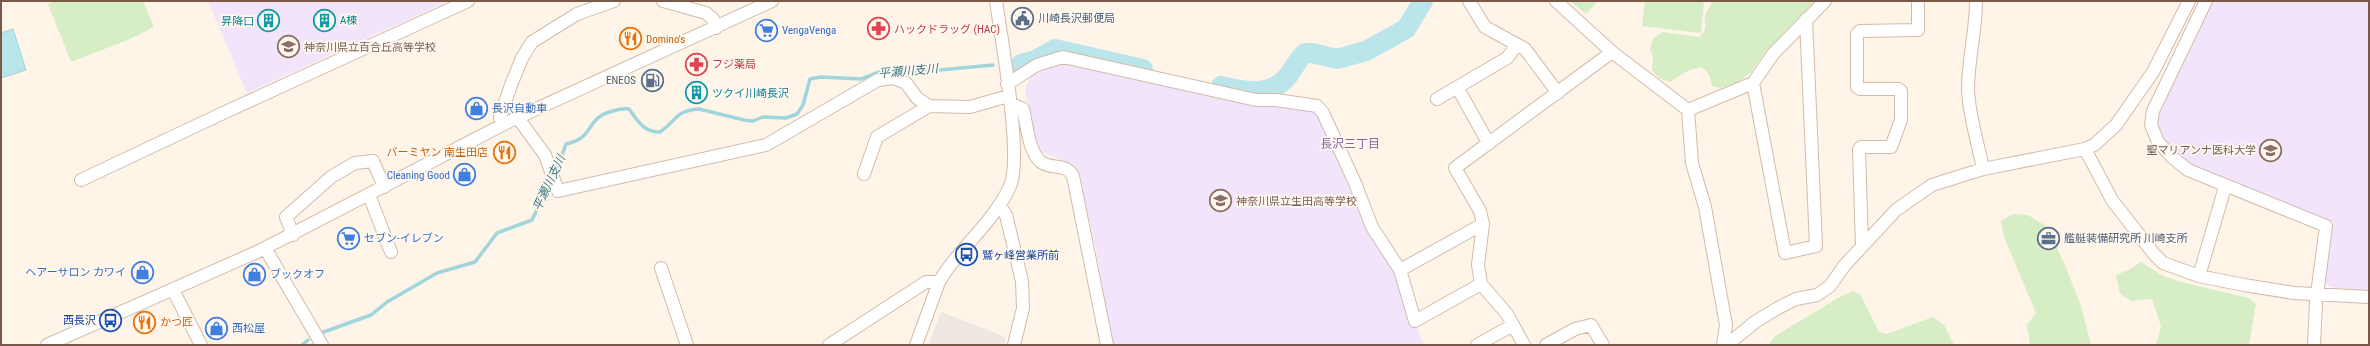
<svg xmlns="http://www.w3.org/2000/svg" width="2370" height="346" viewBox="0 0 2370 346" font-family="'Roboto Condensed','Noto Sans JP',sans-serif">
	<rect width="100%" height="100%" fill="#fef4e8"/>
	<!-- industrial -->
	<path fill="#efe7e1" d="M941,312L1006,337L1005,345H928Z"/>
	<!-- education -->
	<path fill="#f1e4fb" d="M208,1H448L247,93Z
		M2213,1H2369V291L2331,287L2324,283L2334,222L2207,173L2183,161L2162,138L2157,126L2159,111Z
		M1059,62L1223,99L1312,111L1318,115L1367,231L1390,261L1424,345H1112L1096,249L1078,171L1073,164L1042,152L1037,144L1025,89L1030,78Z"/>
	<!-- green -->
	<path fill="#d7edc5" d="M55,1H143L154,27L130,39L71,62L48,4Z
		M1570,1H1596L1597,2L1586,14Z
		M1645,1H1704L1701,33L1642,26Z
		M1712,1H1815L1766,51L1750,73L1738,82L1721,88L1712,86L1709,75L1702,67L1689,70L1670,82L1660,79L1652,71L1653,56L1650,49L1653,39L1662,32L1699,37C1708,30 1704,25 1705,16C1706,11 1711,7 1712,1Z
		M2013,214L2028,215L2046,226L2065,265L2082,309L2091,345H2030L2027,325L2036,313L2004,237L2001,221Z
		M2141,262L2163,276L2181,282L2249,298L2256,304L2249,345H2156L2161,326L2152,299L2132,301L2120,294L2116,275L2130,269Z
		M1853,291L1860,294L1879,332L1887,334L1933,317L1944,325L1954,345H1768L1775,336L1838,298Z"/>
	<!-- water -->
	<path fill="#bae5ea" stroke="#a0d5dc" d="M13,29L26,70L1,78V33Z"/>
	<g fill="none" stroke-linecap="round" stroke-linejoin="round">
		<!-- stream -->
		<path stroke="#a0d5dc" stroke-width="3.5" d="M1009,66L1021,64
			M555,174L566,144C596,138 584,118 613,111C619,109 623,108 629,109C637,120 644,133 660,132C678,120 674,111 699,109L744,120L753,121L763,117L786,118L797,114L803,105L810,79L821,77L861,79L882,71H929L993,65
			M318,334L371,315L387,302L437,273L475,262L497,233L532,220L551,180
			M302,345L308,340"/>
		<!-- river -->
		<path stroke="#bae5ea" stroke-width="20" d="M1021,64L1036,60L1055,49L1143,69
			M1221,86C1245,92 1271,97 1288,76C1294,68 1298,59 1305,53H1312L1337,59L1366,51L1406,29L1423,1"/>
		<defs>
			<path id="minor" d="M663,1L706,13L713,19L716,28
				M1469,1L1485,27L1525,49L1558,93
				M1556,1L1612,52L1688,110L1692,163L1705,207L1726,325L1723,345
				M1976,1C1976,31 1968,60 1968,90C1969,116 1978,143 1983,169
				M2206,1L2153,111L2151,125L2158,142L2172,157L2188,170L2326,226L2316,302L2314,345
				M1753,83L1785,253L1816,246L1806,19
				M1007,84L1037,65L1063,57L1256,100H1276L1317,106L1323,113L1355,183L1372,227L1400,270L1415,321L1481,284
				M1457,87L1489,144
				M1437,99L1507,58L1517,45
				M1010,103L1023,109C1027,124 1028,151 1041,162C1052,170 1065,162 1073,176L1107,345
				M1688,110L1753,83L1773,54L1825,1
				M518,118L545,155L558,191L766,145L878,80L893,78L906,83L917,98L929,106L970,107L1008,96
				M502,125L500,117L511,85L522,58L532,42L577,14L614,1
				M2085,149L2112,200L2154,254L2163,263L2199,276L2244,285L2294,293L2369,297
				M864,174L877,137L929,106
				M81,180L221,114L468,1
				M369,195L391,252
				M999,205L1006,215L1022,281L1023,308L1014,345
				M293,235L286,217L331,177L355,163L373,161L384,187
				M1862,247L1859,149L1861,147H1891L1901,120V91L1898,89H1860L1857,87V34L1860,31L1918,30V1
				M265,248L322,345
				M661,268L687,345
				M1400,270L1483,224
				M2199,276L2225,187
				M171,291L174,292L201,345
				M47,345L257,252L508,122L772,1
				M829,345L926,282H939
				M916,345L939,282L946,271C966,243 996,218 1010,186C1023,157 1001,37 996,1
				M1477,345L1513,325
				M1524,345L1507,314L1481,284L1478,265L1483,224L1480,211L1455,168L1612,52
				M1546,345L1575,329L1591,325L1603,345
				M1727,345L1755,322L1778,308L1796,299L1817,295L1830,286L1844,266L1896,210L1932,185L1983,169L2085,149L2094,145L2116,125L2153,72L2189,1"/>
		</defs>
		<!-- minor casing -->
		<use href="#minor" stroke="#d2bbac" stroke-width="14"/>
		<!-- minor -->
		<use href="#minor" stroke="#fff" stroke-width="12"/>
	</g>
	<!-- icons -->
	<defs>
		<symbol id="civic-ring" viewBox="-11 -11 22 22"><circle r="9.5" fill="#fff8f0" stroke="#5c6f8a" stroke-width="1.5"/><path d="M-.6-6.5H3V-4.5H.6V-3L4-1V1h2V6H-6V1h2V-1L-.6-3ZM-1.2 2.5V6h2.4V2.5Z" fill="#5c6f8a"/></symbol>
		<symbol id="building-ring" viewBox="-11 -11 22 22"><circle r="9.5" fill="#fff8f0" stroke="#0f9aa8" stroke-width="1.5"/><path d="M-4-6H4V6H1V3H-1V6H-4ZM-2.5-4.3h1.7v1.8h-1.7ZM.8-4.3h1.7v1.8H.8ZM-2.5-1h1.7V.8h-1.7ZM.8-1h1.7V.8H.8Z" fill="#0f9aa8"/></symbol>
		<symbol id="pharmacy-ring" viewBox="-11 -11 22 22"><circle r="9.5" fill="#fff8f0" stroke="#e0444e" stroke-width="1.5"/><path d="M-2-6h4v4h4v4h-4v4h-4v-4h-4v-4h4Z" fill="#e0444e"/></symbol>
		<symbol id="supermarket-ring" viewBox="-11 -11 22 22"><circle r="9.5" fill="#fff8f0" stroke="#3f7fe0" stroke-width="1.5"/><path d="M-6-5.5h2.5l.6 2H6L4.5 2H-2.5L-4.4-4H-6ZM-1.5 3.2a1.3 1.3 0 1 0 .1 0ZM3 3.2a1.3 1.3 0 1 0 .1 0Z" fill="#3f7fe0"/></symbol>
		<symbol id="restaurant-ring" viewBox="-11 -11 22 22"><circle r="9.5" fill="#fff8f0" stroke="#e8710a" stroke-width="1.5"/><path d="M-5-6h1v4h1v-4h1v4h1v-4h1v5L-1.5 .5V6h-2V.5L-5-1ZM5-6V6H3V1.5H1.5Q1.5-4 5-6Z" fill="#e8710a"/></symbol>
		<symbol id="school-ring" viewBox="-11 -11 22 22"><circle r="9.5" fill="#fff8f0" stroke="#8d6e63" stroke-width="1.5"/><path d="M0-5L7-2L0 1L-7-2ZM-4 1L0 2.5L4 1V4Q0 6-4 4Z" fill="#8d6e63"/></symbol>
		<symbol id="fuel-ring" viewBox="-11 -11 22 22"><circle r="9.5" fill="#fff8f0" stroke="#5c6f8a" stroke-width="1.5"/><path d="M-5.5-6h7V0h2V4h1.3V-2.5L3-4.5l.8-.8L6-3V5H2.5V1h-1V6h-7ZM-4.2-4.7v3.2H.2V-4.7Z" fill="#5c6f8a"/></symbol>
		<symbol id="shop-ring" viewBox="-11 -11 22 22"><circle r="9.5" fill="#fff8f0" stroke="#3f7fe0" stroke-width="1.5"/><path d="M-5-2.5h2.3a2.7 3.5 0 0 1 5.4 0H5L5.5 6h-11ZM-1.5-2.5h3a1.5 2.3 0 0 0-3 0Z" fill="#3f7fe0"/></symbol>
		<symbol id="university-ring" viewBox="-11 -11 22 22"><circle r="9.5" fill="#fff8f0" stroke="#8d6e63" stroke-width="1.5"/><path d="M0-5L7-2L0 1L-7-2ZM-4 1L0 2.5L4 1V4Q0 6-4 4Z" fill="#8d6e63"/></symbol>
		<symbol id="office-ring" viewBox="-11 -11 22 22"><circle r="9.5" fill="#fff8f0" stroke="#5c6f8a" stroke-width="1.5"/><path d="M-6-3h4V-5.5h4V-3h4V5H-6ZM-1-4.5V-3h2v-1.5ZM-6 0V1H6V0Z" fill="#5c6f8a"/></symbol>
		<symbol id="bus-ring" viewBox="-11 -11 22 22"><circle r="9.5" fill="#fff8f0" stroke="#1a4fb4" stroke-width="1.5"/><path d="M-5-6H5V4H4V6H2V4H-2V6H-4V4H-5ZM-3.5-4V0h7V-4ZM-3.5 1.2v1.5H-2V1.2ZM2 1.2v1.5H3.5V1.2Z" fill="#1a4fb4"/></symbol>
	</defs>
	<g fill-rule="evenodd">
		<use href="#civic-ring" x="1010" y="6" width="25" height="25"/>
		<use href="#building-ring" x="312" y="8" width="25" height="25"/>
		<use href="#building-ring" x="256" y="8" width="25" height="25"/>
		<use href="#pharmacy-ring" x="866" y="16" width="25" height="25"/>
		<use href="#supermarket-ring" x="754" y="18" width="25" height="25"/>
		<use href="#restaurant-ring" x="618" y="26" width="25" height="25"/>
		<use href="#school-ring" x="276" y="34" width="25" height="25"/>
		<use href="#pharmacy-ring" x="684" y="52" width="25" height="25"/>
		<use href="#fuel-ring" x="640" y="68" width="25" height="25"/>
		<use href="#building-ring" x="684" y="80" width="25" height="25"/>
		<use href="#shop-ring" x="464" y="96" width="25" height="25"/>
		<use href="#university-ring" x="2258" y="138" width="25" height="25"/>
		<use href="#restaurant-ring" x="492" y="140" width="25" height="25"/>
		<use href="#shop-ring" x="452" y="162" width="25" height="25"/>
		<use href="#school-ring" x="1208" y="188" width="25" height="25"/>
		<use href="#supermarket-ring" x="336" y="226" width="25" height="25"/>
		<use href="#office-ring" x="2036" y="226" width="25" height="25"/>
		<use href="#bus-ring" x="954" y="242" width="25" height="25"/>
		<use href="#shop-ring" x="130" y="260" width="25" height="25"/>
		<use href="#shop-ring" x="242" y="262" width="25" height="25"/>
		<use href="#bus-ring" x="98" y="308" width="25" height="25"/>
		<use href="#restaurant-ring" x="132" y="310" width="25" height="25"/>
		<use href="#shop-ring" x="204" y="316" width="25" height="25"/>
	</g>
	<g text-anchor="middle" stroke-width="3.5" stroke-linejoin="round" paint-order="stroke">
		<!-- service labels -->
		<g font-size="11" fill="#4e5e75" stroke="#fff8f0" text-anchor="start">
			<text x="1038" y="22">川崎長沢郵便局</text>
			<text x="636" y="84" text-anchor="end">ENEOS</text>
			<text x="2064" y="242">艦艇装備研究所 川崎支所</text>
		</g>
		<!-- culture labels -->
		<g font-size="11" fill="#0d838f" stroke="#fff8f0" text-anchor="start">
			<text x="340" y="24">A棟</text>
			<text x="254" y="25" text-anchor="end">昇降口</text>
			<text x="712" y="97">ツクイ川崎長沢</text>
		</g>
		<!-- health labels -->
		<g font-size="11" fill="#be3a42" stroke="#fff8f0" text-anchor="start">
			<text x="894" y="33">ハックドラッグ (HAC)</text>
			<text x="712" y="68">フジ薬局</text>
		</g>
		<!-- shop labels -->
		<g font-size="11" fill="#366cbe" stroke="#fff8f0" text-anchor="start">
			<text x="782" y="34">VengaVenga</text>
			<text x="492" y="112">長沢自動車</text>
			<text x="450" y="179" text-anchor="end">Cleaning Good</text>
			<text x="364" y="242">セブン-イレブン</text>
			<text x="126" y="276" text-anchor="end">ヘアーサロン カワイ</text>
			<text x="270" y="278">ブックオフ</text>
			<text x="232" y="332">西松屋</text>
		</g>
		<!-- food labels -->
		<g font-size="11" fill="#c56008" stroke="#fff8f0" text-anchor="start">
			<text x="646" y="43">Domino's</text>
			<text x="488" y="156" text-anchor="end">バーミヤン 南生田店</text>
			<text x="160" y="326">かつ匠</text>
		</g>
		<!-- education labels -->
		<g font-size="11" fill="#785e54" stroke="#fff8f0" text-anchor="start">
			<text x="304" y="51">神奈川県立百合丘高等学校</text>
			<text x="2256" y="154" text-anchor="end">聖マリアンナ医科大学</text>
			<text x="1236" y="205">神奈川県立生田高等学校</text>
		</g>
		<!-- transit labels -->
		<g font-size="11" fill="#164399" stroke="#fff8f0" text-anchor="start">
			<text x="982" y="259">鷲ヶ峰営業所前</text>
			<text x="96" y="324" text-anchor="end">西長沢</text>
		</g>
		<!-- water labels -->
		<g font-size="12" font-style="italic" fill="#3b7881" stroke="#fff8f0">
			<text transform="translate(908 71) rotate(-5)" y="4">平瀬川支川</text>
			<text transform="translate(549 183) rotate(-65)" y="4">平瀬川支川</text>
		</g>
		<!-- neighbourhood labels -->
		<g font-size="12" fill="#88659e" stroke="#fff8f0">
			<text x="1350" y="148">長沢三丁目</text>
		</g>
	</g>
	<!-- border -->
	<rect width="2370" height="346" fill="none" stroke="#7b5949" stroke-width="4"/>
</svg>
